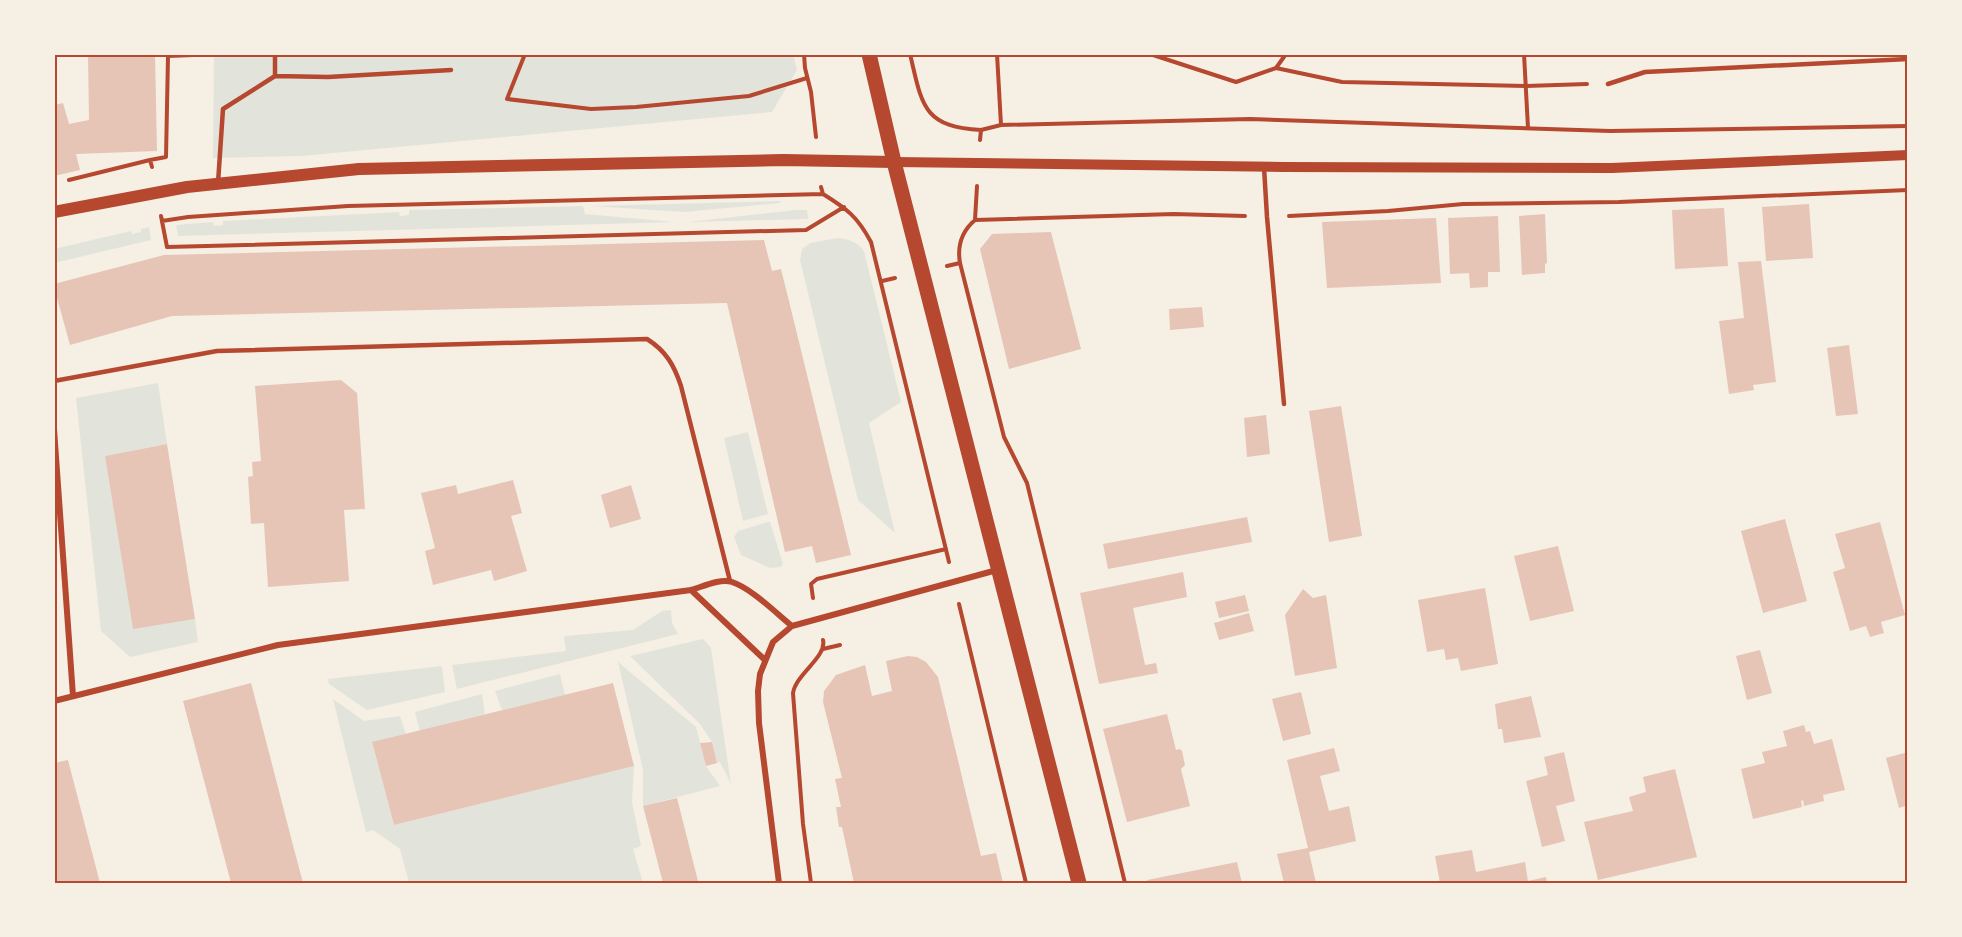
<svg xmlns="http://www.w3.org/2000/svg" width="1962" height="937" viewBox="0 0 1962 937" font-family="'Golos Text',sans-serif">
	<rect width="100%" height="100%" fill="#f6efe4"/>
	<!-- green -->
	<path fill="#e2e4dc" d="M214,54H793L797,70L772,112L302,156L213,158Z
		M781,201L780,203L684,212L592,206Z
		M583,206L585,214L674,222L178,236L176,225L213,222L214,226L223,225V221L399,212L400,216L409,215V210Z
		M796,210H807L808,219L688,222Z
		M149,227L151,240L54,263V249L131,231L132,234L141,232V229Z
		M838,238C848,239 858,242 864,251L901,402L869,423L895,533L858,500L800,260L802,249L810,243Z
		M158,383L167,444L105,456L133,628L195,619L198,642L130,657L101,631L76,398Z
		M748,432L768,514L743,521L724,438Z
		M768,522H770L783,564L781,567L770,568L741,555L734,537L738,531Z
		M671,610L672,623L678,634L457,689L452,665L566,651L564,636L633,630L662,611Z
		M703,639L711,648L731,784L720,762L717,763L712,742L700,724L630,656Z
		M618,662L696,727L706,766L720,786L643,806V770Z
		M442,666L445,692L367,710L329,684L328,679Z
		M560,674L565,695L502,710L495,691Z
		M482,694L485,714L420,731L415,712Z
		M333,699L364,721L400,716L406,734L372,743L394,825L634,766L632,802L641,846L633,849L643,883H409L400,849L373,830L366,832Z"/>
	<!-- building -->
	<path fill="#e6c5b7" d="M88,54H155L157,151L76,154L80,170L54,176V105L63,103L69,124L89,120Z
		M1809,204L1813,258L1766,261L1762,207Z
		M1724,208L1728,266L1675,269L1672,210Z
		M1545,214L1547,263L1545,264V273L1522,275L1519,216Z
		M1498,216L1500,272H1488V287L1470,288L1469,273L1450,274L1448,218Z
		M1436,218L1441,283L1327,288L1322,222Z
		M1051,232L1081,349L1009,369L980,249L992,234Z
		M764,240L772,271L781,269L788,297L851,555L816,563L812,546L785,552L727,303L172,316L70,345L54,287V284L164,255Z
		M1761,261L1776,382L1753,385L1754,390L1729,394L1719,321L1744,318L1738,262Z
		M1202,307L1204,327L1170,330L1169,309Z
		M1849,345L1858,414L1836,416L1827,348Z
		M341,380L357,393L365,509L344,510L349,581L268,587L264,523L251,524L248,477L253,476L252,462L261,461L255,386Z
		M1341,406L1362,536L1329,542L1309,411Z
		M1266,415L1270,454L1247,457L1244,418Z
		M167,444L195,619L133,629L105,456Z
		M513,480L522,513L511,516L527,571L494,581L491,570L433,585L425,551L435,548L421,493L456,485L458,494Z
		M631,485L641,519L610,528L601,495Z
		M1247,517L1252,542L1108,569L1103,544Z
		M1785,519L1807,601L1763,613L1741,531Z
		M1880,522L1905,615L1881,622L1884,633L1870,637L1866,626L1850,631L1833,572L1845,568L1835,534Z
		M1558,546L1574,611L1530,621L1514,556Z
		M1183,572L1187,597L1133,608L1145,665L1156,663L1158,673L1099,684L1080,593Z
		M1485,588L1498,664L1461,671L1458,658L1446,660L1444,649L1427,652L1418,600Z
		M1303,589L1313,598L1326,595L1337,668L1295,676L1285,615Z
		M1245,595L1249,611L1219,618L1215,602Z
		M1249,613L1254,631L1219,640L1214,623Z
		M1760,650L1772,693L1747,700L1736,656Z
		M908,656L917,657L926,662L938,677L981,856L996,853L1003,883H854L842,827H839L836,807H841L835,779L842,778L823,702L824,691L836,675L865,665L872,696L892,691L886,661Z
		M251,683L294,849L303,883H231L183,701Z
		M613,683L634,766L394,825L372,742Z
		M1301,692L1311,734L1283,741L1272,699Z
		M1531,696L1541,737L1504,743L1502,729H1498L1495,704Z
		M1167,714L1176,750L1180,749L1182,751L1185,765L1181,769L1190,806L1127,822L1103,729Z
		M1804,725L1806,732L1810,731L1814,744L1832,739L1845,790L1823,795L1824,801L1804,806L1803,800L1801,801L1802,807L1753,819L1741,769L1765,763L1762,752L1787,746L1783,731Z
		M712,742L717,763L706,766L700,743Z
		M1334,748L1340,771L1320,776L1329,811L1349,806L1356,841L1309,852L1316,883H1284L1277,854L1308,848L1287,760Z
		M1564,752L1575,801L1556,806L1565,841L1542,847L1526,781L1548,775L1544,757Z
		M1908,752V805L1899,808L1886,758Z
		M68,760L100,883H54V763Z
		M1675,769L1697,857L1598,880L1584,822L1633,811L1629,797L1646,792L1643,777Z
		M677,798L698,881L691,883H663L643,806Z
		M1472,850L1476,872L1525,862L1528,881L1546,877L1547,883H1440L1435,856Z
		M1237,862L1242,883H1148L1147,880Z"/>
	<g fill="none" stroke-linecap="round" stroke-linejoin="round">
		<!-- path -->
		<path stroke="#b5482f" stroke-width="4" d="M525,54L507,99L591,109L636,107L749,96L807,78
			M804,54L805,68L811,92L816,137
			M910,54C922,104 922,127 981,130L980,140
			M997,54L1001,125
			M1150,54L1236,82L1276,68L1286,54
			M1524,54L1528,128
			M1276,68L1342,82L1526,86L1587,84
			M981,130L1001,125L1250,119L1610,131L1908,126
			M150,160L166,157L168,56L219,54
			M69,180L150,160L152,167
			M977,186L975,220C961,232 957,246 960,263L1004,437L1027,483L1125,883
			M821,187L823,194C847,209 857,216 871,242L949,562
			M161,216L167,247L806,230L844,207
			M1289,216L1388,211L1463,204L1619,202L1908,190
			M975,220L1174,214L1245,216
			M162,221L188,217L348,206L823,194
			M947,266L960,263
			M882,281L895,278
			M813,598L811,584L817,579L946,549
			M959,604L1026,883
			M823,649L840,645
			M811,883L803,824L793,693C796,674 827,657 823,640"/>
		<!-- service -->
		<path stroke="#b5482f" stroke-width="4.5" d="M275,54V76
			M1608,84L1645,72L1908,59
			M1264,167L1267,217L1284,404
			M218,183L223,109L275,76L328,77L451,70
			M54,381L217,351L647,339C666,351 674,365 681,386L730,581"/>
		<!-- minor -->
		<path stroke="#b5482f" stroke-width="6" d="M54,429L73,696
			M691,590L765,660
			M54,701L278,645L691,590C702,587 720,578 732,582C751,588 776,613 792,626
			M779,883L759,723L758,691L760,674L773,642L792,626L997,570"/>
		<!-- tertiary -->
		<path stroke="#b5482f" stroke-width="10" d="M894,162L1283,167L1612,168L1908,155"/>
		<!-- secondary -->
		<path stroke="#b5482f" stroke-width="12" d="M54,212L187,187L359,169L783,160L894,162"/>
		<!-- primary -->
		<path stroke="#b5482f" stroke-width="15" d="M869,54L894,162L1079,883"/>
	</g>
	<!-- border -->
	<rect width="1962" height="937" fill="none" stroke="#f6efe4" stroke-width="111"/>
	<rect x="56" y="56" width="1850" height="826" fill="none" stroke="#b5482f" stroke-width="2"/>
</svg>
